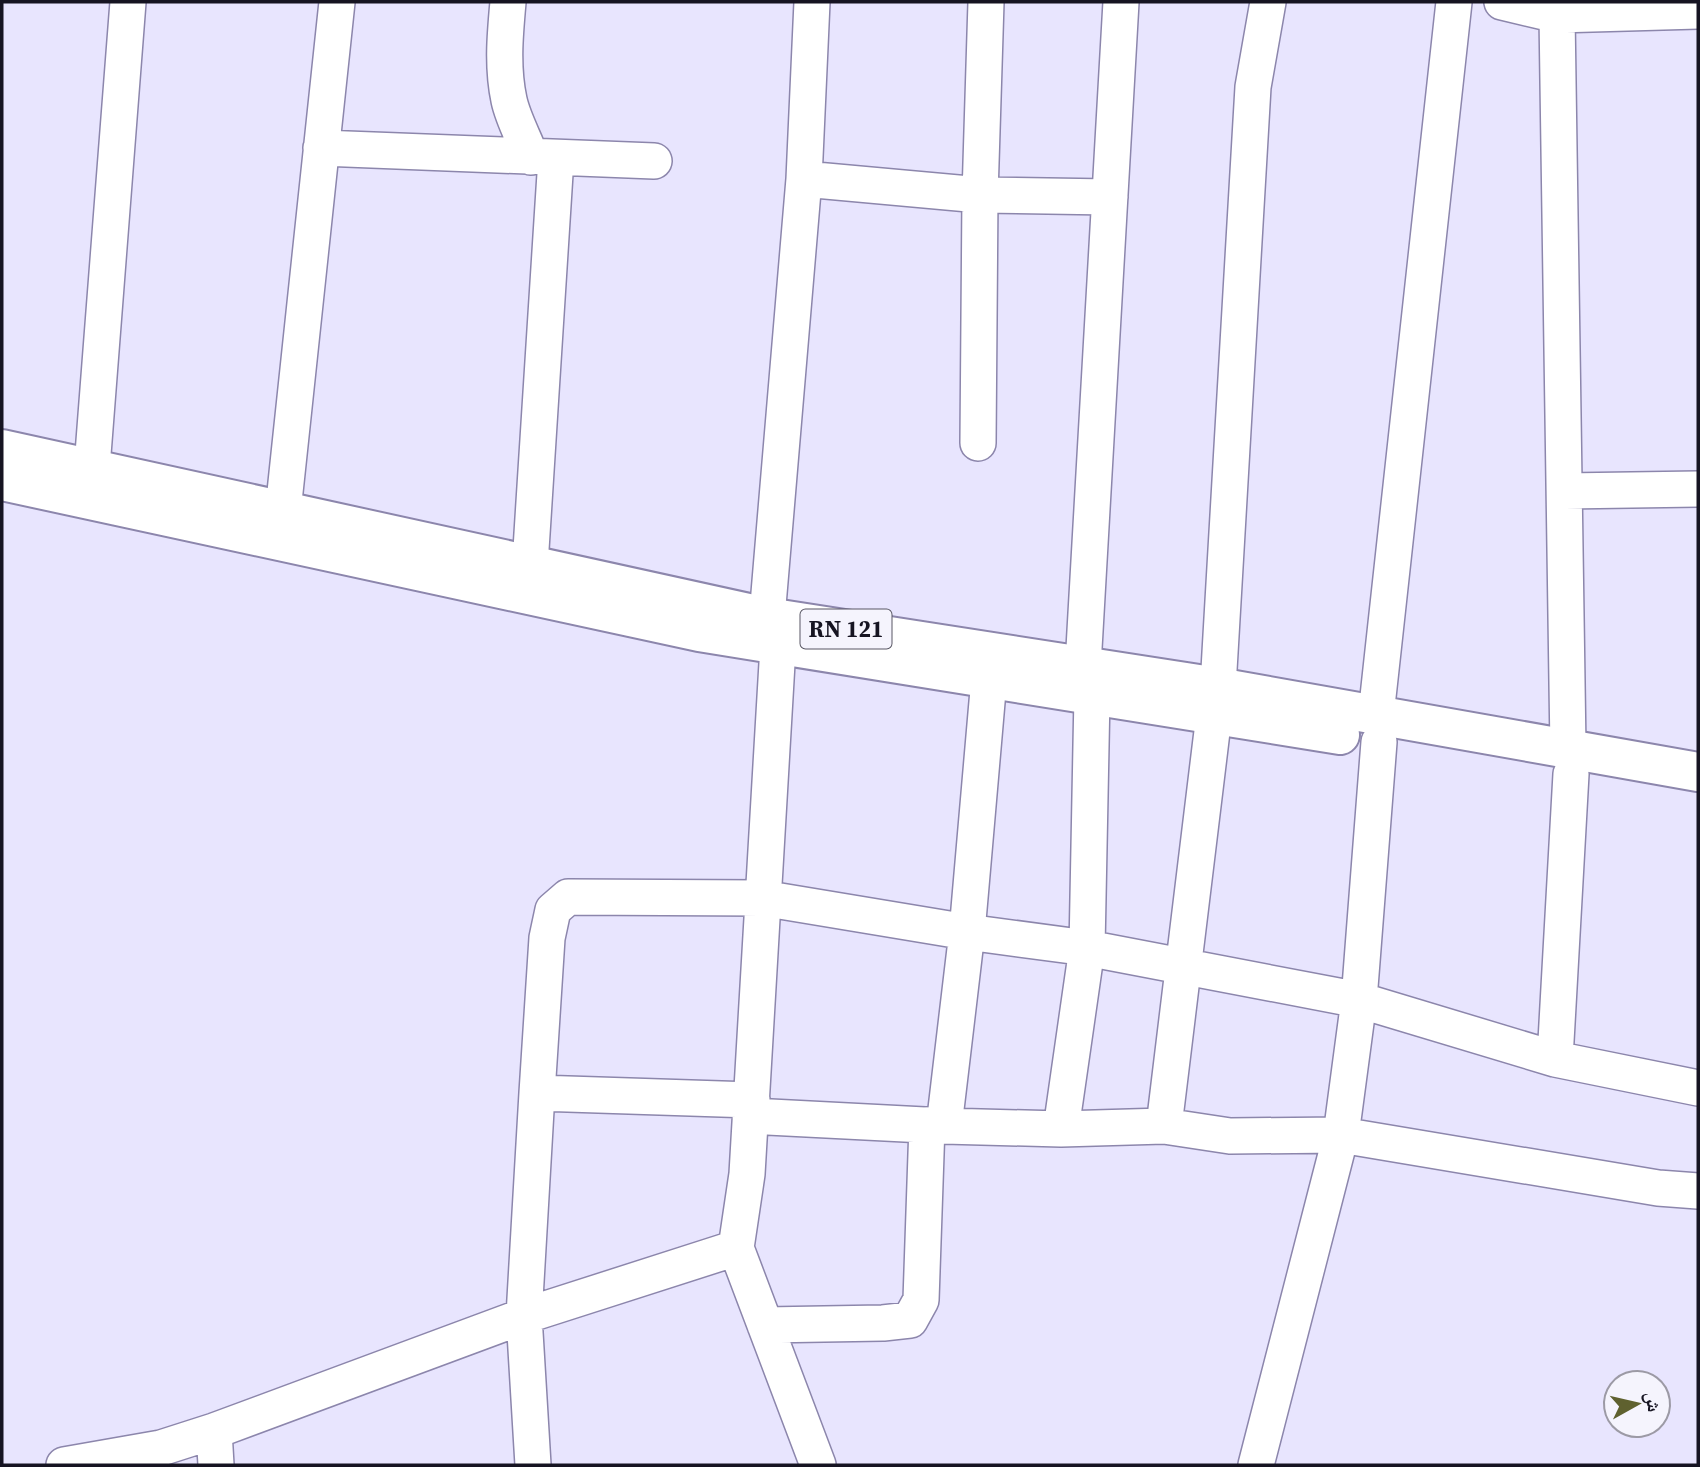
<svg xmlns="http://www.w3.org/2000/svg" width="1700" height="1467" viewBox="0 0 1700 1467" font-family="'Source Serif 4','Noto Naskh Arabic',serif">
	<rect width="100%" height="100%" fill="#e8e5fe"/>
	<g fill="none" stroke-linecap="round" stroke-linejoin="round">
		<defs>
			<path id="minor" d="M508,2C505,35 502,67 509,100C513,119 524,138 531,157
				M1502,2L1557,15L1698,11
				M1557,15L1568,749
				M321,148L654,161
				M804,179L980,195L1110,197
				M978,443L980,195L986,2
				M92,467L128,2
				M1565,491L1698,489
				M283,511L337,2
				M530,565L556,158
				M767,617L804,179L812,2
				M1083,666L1121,2
				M1218,687L1253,87L1268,2
				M1376,715L1454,2
				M1555,1059L1571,774
				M537,1093L752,1100
				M750,1116L944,1126L1061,1129L1164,1126L1230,1136L1341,1135L1658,1188L1698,1191
				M944,1126L967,932L989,679
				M1164,1126L1214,715
				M1061,1129L1087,948L1092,695
				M736,1248L818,1465
				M765,1325L883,1323L910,1320L921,1300L927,1125
				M214,1431L216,1465
				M64,1465L161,1448L214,1431L524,1316L736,1248L747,1174L778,646
				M533,1465L524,1316L537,1093L547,938L553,910L568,897L762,898L967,932L1087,948L1359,1000L1555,1059L1698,1088
				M1256,1465L1341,1135L1359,1000L1379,742"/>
			<path id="major" d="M2,449L767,617L1218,687L1698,772
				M2,481L699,632L1340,735"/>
		</defs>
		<!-- minor casing -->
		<use href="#minor" stroke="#8c86ac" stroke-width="38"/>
		<!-- major casing -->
		<use href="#major" stroke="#8c86ac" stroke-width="42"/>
		<!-- minor -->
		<use href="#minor" stroke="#fff" stroke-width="35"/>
		<!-- major -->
		<use href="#major" stroke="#fff" stroke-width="38"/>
	</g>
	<g text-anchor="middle" stroke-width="5" stroke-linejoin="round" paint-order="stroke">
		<!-- shield labels -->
		<rect fill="#f5f4fd" stroke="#595764" stroke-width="2" x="800.5" y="609.5" width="91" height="39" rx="5"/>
		<g font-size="23" font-weight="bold" fill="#161422">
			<text x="846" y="637">RN 121</text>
		</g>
	</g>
	<!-- border -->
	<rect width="1700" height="1467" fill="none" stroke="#161422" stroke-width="7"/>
	<!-- north arrow -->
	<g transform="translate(1637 1404) rotate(82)"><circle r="33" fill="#f5f4fd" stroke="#9c9aa5" stroke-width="2"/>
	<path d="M0-5L12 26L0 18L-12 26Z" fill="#5f612f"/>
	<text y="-10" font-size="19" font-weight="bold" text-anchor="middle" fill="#161422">ش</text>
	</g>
</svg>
